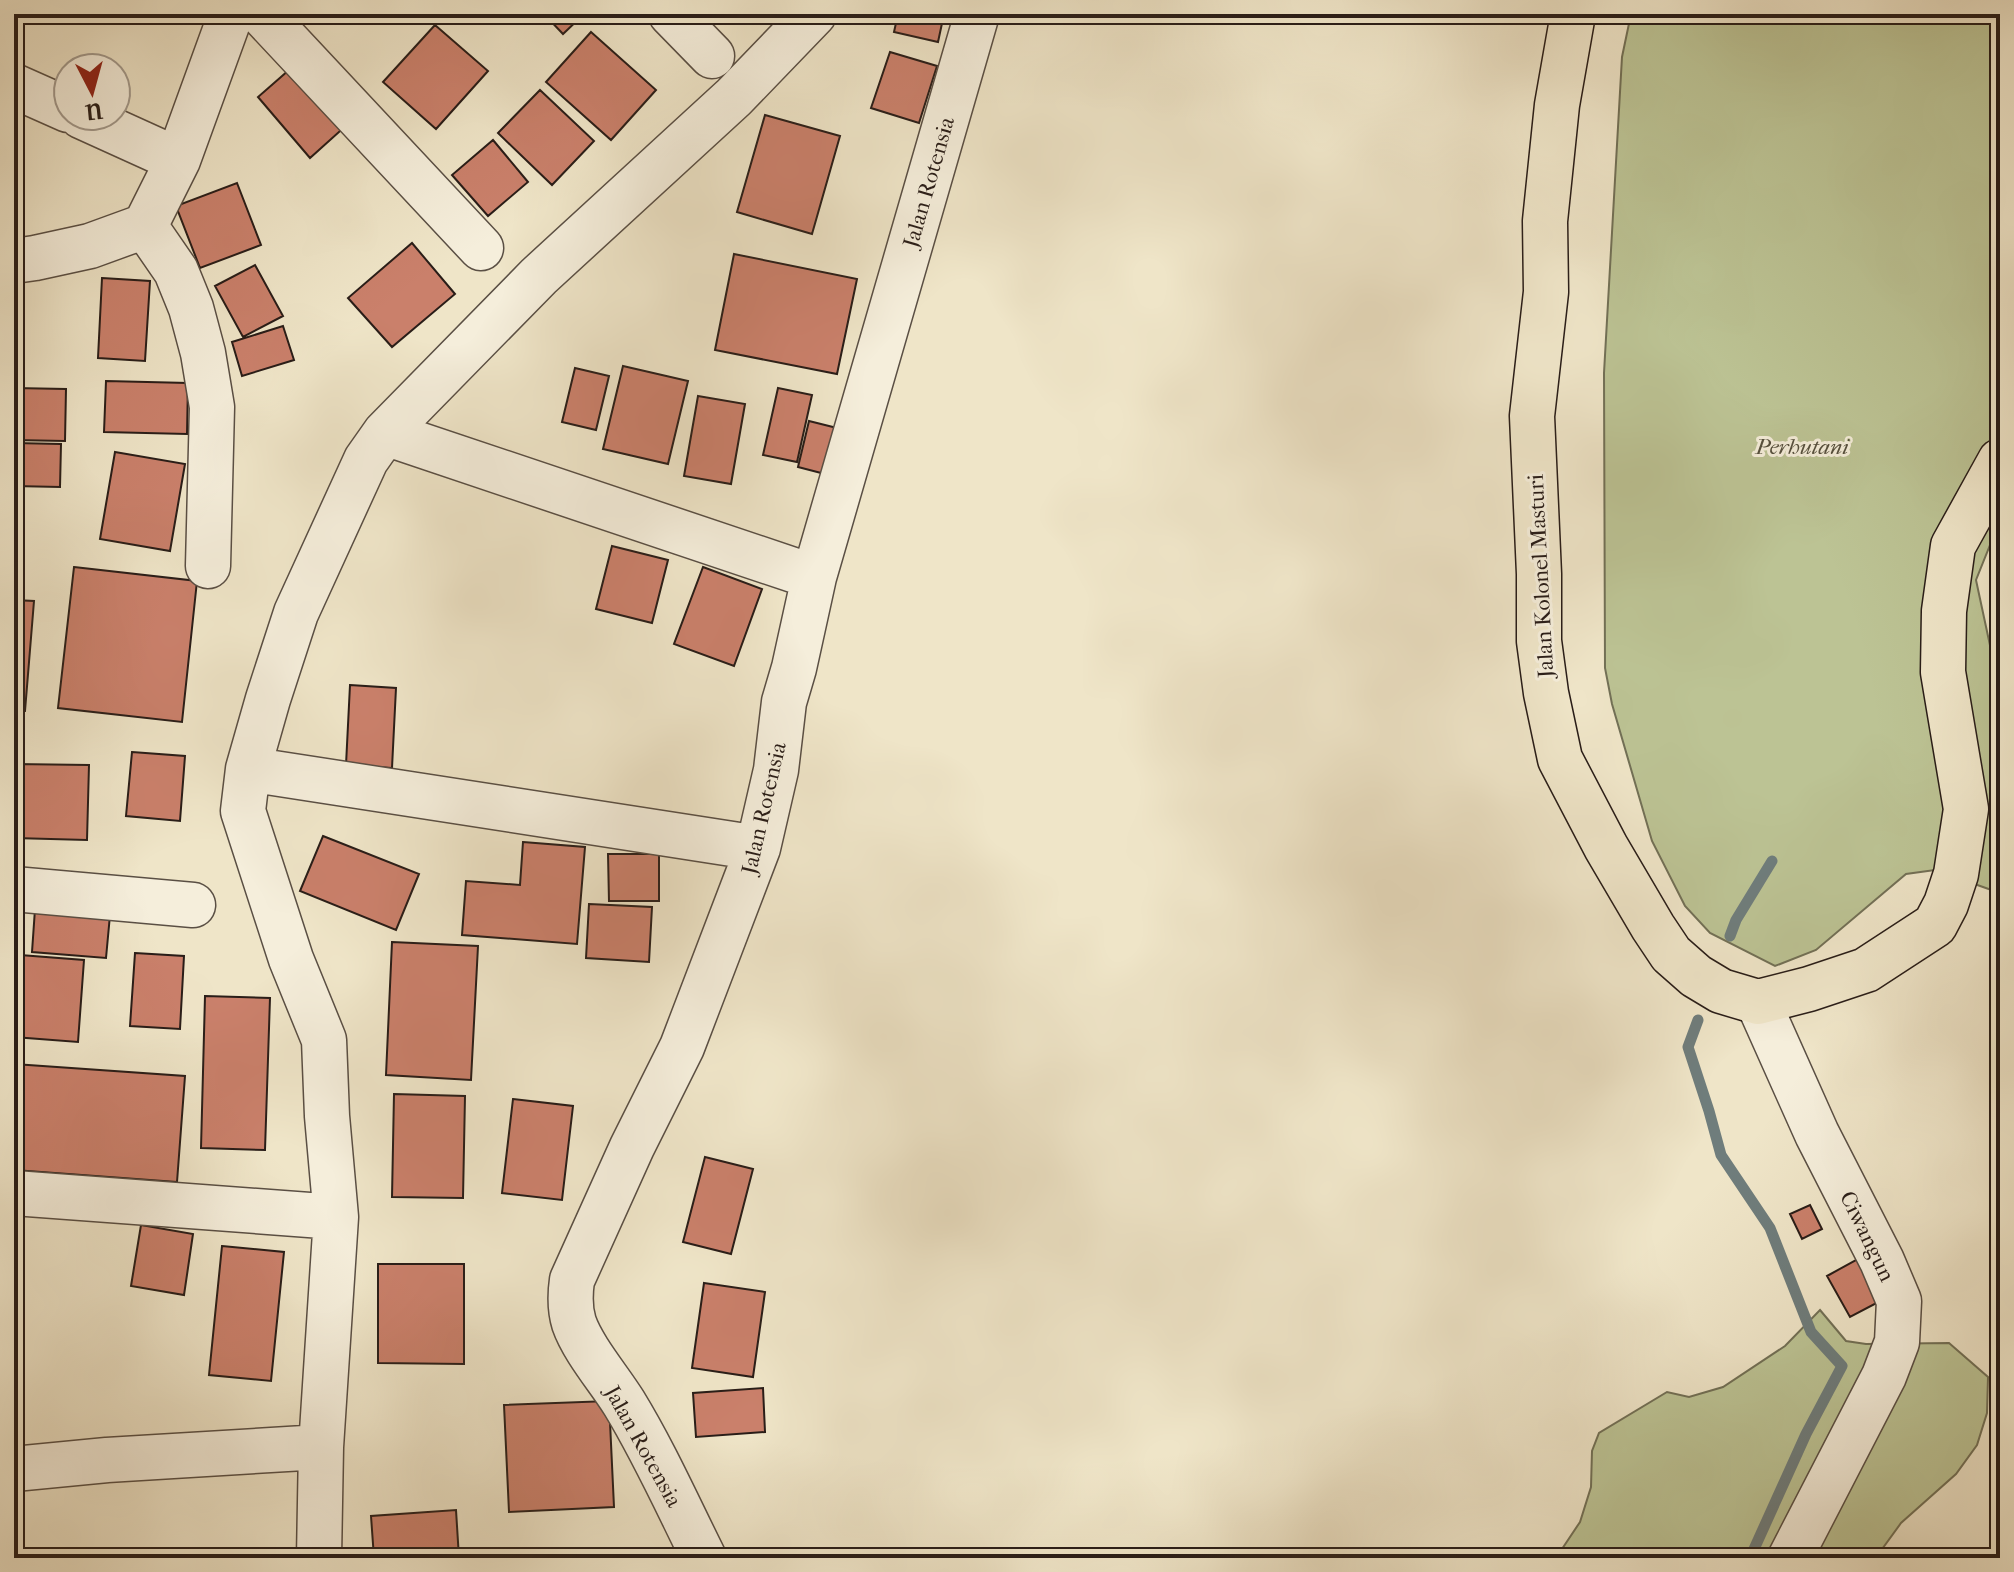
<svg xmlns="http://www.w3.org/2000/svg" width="2014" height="1572" viewBox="0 0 2014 1572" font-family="'IM FELL French Canon',serif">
	<rect width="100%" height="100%" fill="#efe5c8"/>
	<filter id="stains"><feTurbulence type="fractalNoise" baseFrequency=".0025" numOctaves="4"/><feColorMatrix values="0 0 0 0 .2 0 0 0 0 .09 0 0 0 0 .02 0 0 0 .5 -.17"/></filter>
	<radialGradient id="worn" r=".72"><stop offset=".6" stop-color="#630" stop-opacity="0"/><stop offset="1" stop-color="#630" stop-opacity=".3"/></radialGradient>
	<!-- green -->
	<path fill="#bcc394" stroke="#727056" stroke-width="2" d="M1631,14H2000V520L1976,580L2000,692V893L1935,870L1906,874L1816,950L1775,966L1710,933L1685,906L1652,841L1612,704L1605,668L1604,373L1622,57Z
		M1820,1310L1846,1341L1866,1344L1949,1343L1988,1377L1987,1413L1977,1445L1956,1474L1901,1523L1880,1552L1881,1558H1556L1580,1522L1591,1487L1592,1451L1599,1433L1667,1392L1689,1397L1723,1387L1785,1346Z"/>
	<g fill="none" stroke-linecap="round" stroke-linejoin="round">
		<!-- stream -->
		<path stroke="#6f7d7c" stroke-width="11" d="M1730,936L1736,920L1772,861
			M1698,1020L1688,1047L1709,1111L1721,1155L1770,1228L1811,1332L1842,1366L1806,1434L1750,1558"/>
	</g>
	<!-- building -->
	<path fill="#ca806b" stroke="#291d18" stroke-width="2" d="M544,14H584L563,34Z
		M898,14H944L938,42L894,32Z
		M435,25L488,71L436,129L383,82Z
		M591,32L656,90L611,140L546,82Z
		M890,52L937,66L919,123L871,108Z
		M297,63L349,123L310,158L258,97Z
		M540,90L594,141L552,185L498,133Z
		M765,115L840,136L812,234L737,212Z
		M493,140L528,182L488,216L452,175Z
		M237,183L261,245L200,268L176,206Z
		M412,243L455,294L392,347L348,298Z
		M734,254L857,279L837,374L715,350Z
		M255,265L283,316L243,337L215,286Z
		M102,278L150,281L145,361L98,358Z
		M283,326L294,360L242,376L232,342Z
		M623,366L688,381L668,464L603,449Z
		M575,368L609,376L596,430L562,422Z
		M106,381L188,383L187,434L104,432Z
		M14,388L66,389L65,441L14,440Z
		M778,388L812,395L797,462L763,455Z
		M698,396L745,404L731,484L684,476Z
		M809,421L837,428L825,474L798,467Z
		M14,443L61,444L60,487L14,486Z
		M115,452L185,464L170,551L100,539Z
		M612,546L668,560L652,623L596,609Z
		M74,567L197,581L182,722L58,708Z
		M703,567L762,589L734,666L674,644Z
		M14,600L34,601L25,711L14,710Z
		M350,685L396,688L392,768L346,765Z
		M132,752L185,756L180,821L126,816Z
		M14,764L89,765L87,840L14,838Z
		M323,836L419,874L396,930L300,891Z
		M523,842L585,847L577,944L462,935L466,881L520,885Z
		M608,854H659V901H609Z
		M589,904L652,907L649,962L586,958Z
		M35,909L110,915L106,958L32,952Z
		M392,942L478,946L471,1080L386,1075Z
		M135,953L184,956L180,1029L130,1026Z
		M20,955L84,960L78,1042L14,1037Z
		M205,996L270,998L265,1150L201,1148Z
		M14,1064L185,1076L177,1182L14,1170Z
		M394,1094L465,1096L463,1198L392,1197Z
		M513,1099L573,1106L562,1200L502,1193Z
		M705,1157L753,1169L731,1254L683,1242Z
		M1810,1205L1822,1229L1802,1239L1790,1214Z
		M141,1225L193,1234L184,1295L131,1286Z
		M222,1246L284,1252L271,1381L209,1375Z
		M1865,1255L1888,1297L1850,1317L1827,1276Z
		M378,1264H464V1364L378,1363Z
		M704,1283L765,1292L753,1377L692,1368Z
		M763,1388L765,1432L696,1437L693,1393Z
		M609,1401L614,1507L509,1512L504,1405Z
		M456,1510L459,1558H374L371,1516Z"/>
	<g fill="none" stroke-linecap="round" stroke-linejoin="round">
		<defs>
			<path id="minor" d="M262,14L481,248
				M671,14L712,56
				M14,86L68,110
				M81,116L178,160
				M145,226L176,271L191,308L203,353L212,407L208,566
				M14,261L35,258L90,246L145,226L178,160L231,14
				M385,433L814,577
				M248,769L758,848
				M14,889L193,905
				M1758,1002L1817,1134L1882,1261L1899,1301L1897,1342L1884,1376L1790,1558
				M14,1193L336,1217
				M14,1469L107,1460L321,1447
				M319,1558L321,1447L336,1217L327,1116L324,1040L291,959L243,811L248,769L268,699L296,613L366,460L385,433L539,276L734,97L814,14
				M704,1558C678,1506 654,1452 624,1403C609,1379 583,1349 574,1323C570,1310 570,1294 572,1280L632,1147L682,1047L758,848L776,770L784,702L794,668L814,577L977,14"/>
			<path id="major" d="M1573,14L1557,105L1545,221L1546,292L1532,416L1539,574V641L1546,693L1560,759L1606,847L1653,927L1671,954L1696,976L1721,991L1758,1002L1809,989L1866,970L1935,925L1946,904L1956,874L1966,809L1943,672L1944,611L1953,546L2000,461"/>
		</defs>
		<!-- minor casing -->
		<use href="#minor" stroke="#5a4f44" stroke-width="47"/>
		<!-- major casing -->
		<use href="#major" stroke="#291d18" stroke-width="47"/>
		<!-- minor -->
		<use href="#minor" stroke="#f5eedb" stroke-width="44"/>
		<!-- major -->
		<use href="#major" stroke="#efe5c8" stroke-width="44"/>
	</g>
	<g text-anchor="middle" stroke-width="6" stroke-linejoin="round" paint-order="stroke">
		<!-- street labels -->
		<g font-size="22" fill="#291d18" stroke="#f5eedb">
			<text transform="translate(928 182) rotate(-74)" y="8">Jalan Rotensia</text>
			<text transform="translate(1540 576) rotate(-93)" y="8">Jalan Kolonel Masturi</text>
			<text transform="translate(763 808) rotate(-77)" y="8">Jalan Rotensia</text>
			<text transform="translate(1868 1236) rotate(64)" y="8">Ciwangun</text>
			<text transform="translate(644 1446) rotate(61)" y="8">Jalan Rotensia</text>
		</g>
		<!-- park labels -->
		<g font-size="22" font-style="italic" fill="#554f3d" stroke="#f5eedb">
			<text x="1802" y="454">Perhutani</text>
		</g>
	</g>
	<!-- margin -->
	<rect width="2014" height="1572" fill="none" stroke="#efe5c8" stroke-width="48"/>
	<rect x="16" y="16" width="1982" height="1540" fill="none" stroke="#291d18" stroke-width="4"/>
	<rect x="24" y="24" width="1966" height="1524" fill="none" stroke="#291d18" stroke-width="2"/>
	<!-- north arrow -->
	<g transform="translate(92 92) rotate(174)"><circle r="38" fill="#f5eedb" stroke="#a39a8d" stroke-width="2"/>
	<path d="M0-6L14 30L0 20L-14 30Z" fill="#8f2418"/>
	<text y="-12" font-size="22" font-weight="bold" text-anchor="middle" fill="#291d18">U</text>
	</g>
	<rect width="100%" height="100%" filter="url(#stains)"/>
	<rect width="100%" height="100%" fill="url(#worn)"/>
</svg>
